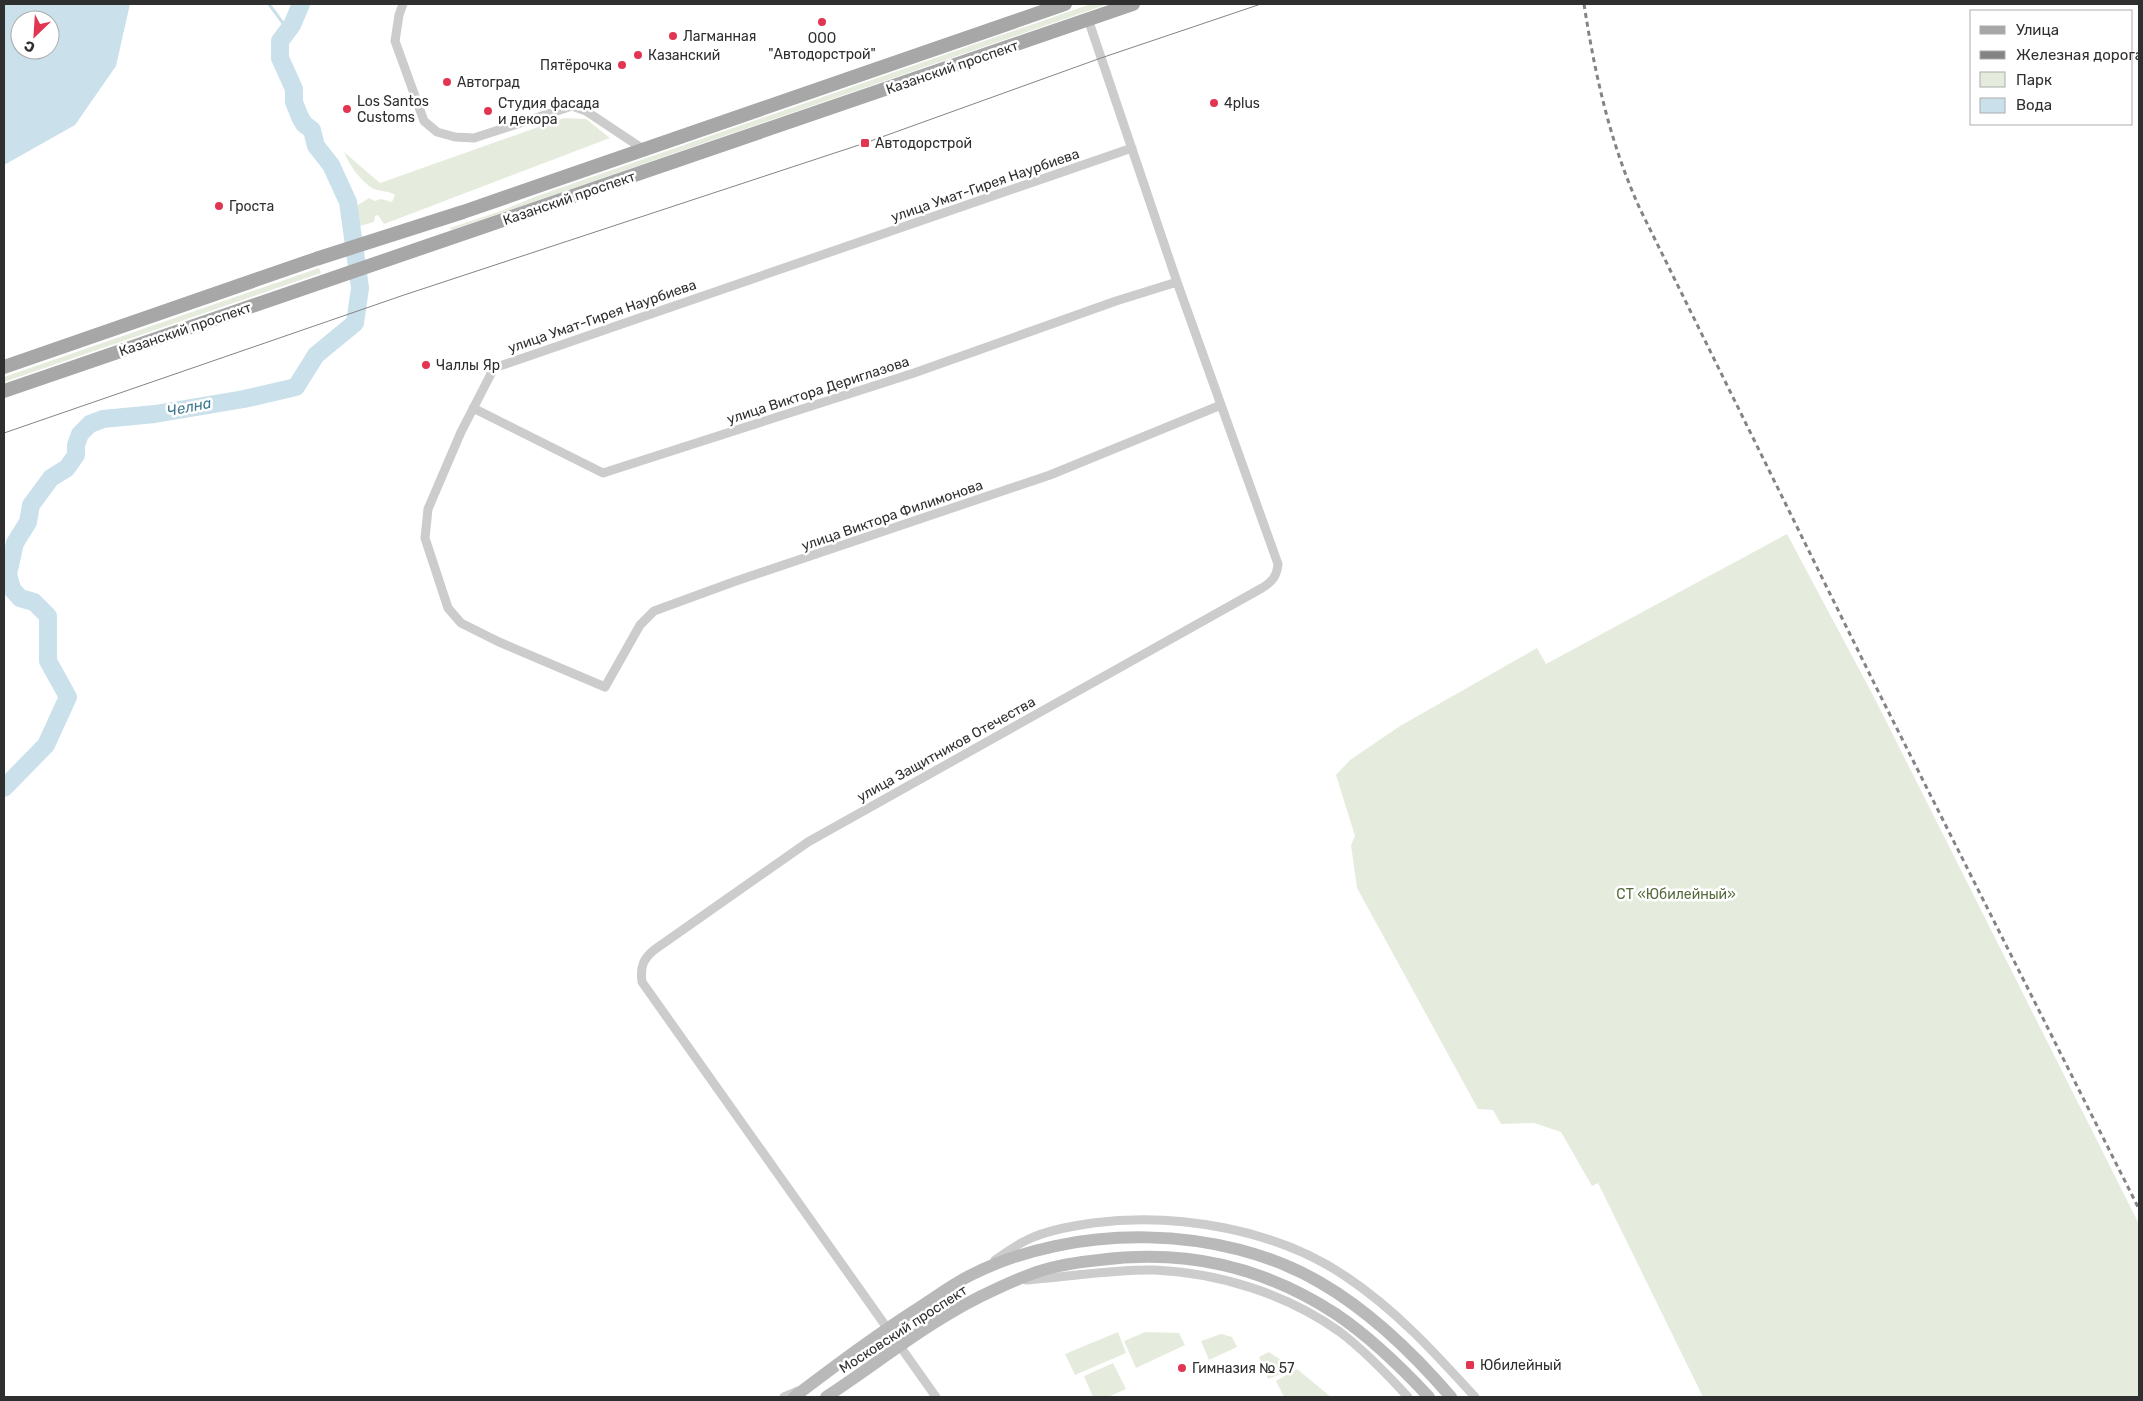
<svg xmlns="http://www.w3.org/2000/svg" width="2143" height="1401" viewBox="0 0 2143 1401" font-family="Rubik,sans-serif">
	<rect width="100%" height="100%" fill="#fff"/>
	<!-- green -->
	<path fill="#e6ecdd" d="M1091,4H1108L451,230L450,228L501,211L537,196Z
		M564,118L586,119L610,138L384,224L378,215L375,216L374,222L356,227L353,208L369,198L375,201L381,199L392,202L395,195C388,190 378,192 372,188C359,179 350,166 344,152L380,183Z
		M319,268L321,273L4,382V377Z
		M1787,534L1875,699L2139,1224V1397H1703L1598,1183L1592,1186L1561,1132L1534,1123L1501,1124L1493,1110L1478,1109L1357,888L1351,845L1355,836L1336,775L1350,760L1400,726L1537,648L1546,664Z
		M1118,1332L1126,1353L1075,1375L1065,1354Z
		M1145,1332L1179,1333L1185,1345L1136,1368L1124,1341Z
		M1221,1334L1232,1337L1237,1347L1209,1360L1201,1341Z
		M1269,1352L1295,1369L1268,1379L1259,1357Z
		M1113,1363L1126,1389L1108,1397H1093L1084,1376Z
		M1297,1369L1331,1397H1284L1276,1381Z"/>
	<!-- water -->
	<path fill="#cae1eb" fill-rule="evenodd" d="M4,4H130L116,66L75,125L4,165ZM20,20H50V50H20Z"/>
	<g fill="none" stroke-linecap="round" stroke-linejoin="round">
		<!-- stream -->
		<path stroke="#cae1eb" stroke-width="3" d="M269,4L288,30"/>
		<!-- river -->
		<path stroke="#cae1eb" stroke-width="18" d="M4,788L46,745L68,697L48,661V616L34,602L20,598L12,589L8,574L15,543L28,522L31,505L51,478L67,468L76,455V445L80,434L90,424L103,419L155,414L244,399L296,387L316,355L355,323L360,288L348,202L331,165L316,146L312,130L304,124L300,117L294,102V89L280,58V41L292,25L301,4"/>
		<!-- minor -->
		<path stroke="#ccc" stroke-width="9" d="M403,4L399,15L395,41L424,121L437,132L455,137L474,138L572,106L586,111L643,149
			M1132,148L494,368L461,432L428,509L425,538L448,608L461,623L499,642L605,687L640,625L654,611L736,581L1050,475L1221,405
			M473,408L603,473L914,373L1116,301L1177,282
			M995,1260C1006,1253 1016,1245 1027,1240C1047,1230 1072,1226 1093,1223C1175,1212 1276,1229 1345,1276C1395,1309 1435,1353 1475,1397
			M1026,1280C1069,1277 1112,1269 1155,1270C1220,1273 1287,1294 1340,1332C1365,1351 1387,1374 1408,1397
			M784,1397L798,1391
			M936,1397L642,982C640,967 643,959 654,950L808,842L1262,588C1272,582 1277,576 1278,564L1177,282L1088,19"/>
		<!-- secondary -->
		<path stroke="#b9b9b9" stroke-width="12" d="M794,1397C835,1366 876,1335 920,1307C937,1296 953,1284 971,1275C1074,1223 1221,1224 1321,1283C1371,1312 1413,1353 1451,1397
			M826,1397C881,1361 934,1317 994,1290C1009,1283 1024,1276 1040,1271C1059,1265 1079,1262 1099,1260C1186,1249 1262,1266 1336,1314C1370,1337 1401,1367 1429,1397"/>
		<!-- primary -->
		<path stroke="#a7a7a7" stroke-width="14" d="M4,367L316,259L463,212L1065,4
			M4,391L1133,4"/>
		<!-- tram -->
		<path stroke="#848484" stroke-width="1" d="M4,433L404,295L865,143L1101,58L1261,4"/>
		<!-- rail -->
		<path stroke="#848484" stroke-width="3" stroke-dasharray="5 4" stroke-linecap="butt" d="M1584,4C1595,75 1610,143 1640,209L1880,695L2139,1209"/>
	</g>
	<!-- markers -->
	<g fill="#e13552" stroke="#fff" stroke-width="2">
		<circle cx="822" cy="22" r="5"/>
		<circle cx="673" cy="36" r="5"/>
		<circle cx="638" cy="55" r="5"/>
		<circle cx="622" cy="65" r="5"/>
		<circle cx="447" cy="82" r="5"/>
		<circle cx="1214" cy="103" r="5"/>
		<circle cx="347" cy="109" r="5"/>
		<circle cx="488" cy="111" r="5"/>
		<rect x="860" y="138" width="10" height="10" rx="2.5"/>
		<circle cx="219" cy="206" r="5"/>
		<circle cx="426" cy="365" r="5"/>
		<rect x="1465" y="1360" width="10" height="10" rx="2.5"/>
		<circle cx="1182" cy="1368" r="5"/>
	</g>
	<g text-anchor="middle" stroke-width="5" stroke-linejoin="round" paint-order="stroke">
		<!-- poi labels -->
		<g font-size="14" fill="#2f2f2f" stroke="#fff" text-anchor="start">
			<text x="683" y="41">Лагманная</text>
			<text x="822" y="43" text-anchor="middle">ООО<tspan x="822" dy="16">"Автодорстрой"</tspan></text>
			<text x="648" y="60">Казанский</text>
			<text x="612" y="70" text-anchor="end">Пятёрочка</text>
			<text x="457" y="87">Автоград</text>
			<text x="357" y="106">Los Santos<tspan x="357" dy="16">Customs</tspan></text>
			<text x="498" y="108">Студия фасада<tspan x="498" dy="16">и декора</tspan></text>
			<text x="1224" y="108">4plus</text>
			<text x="875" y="148">Автодорстрой</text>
			<text x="229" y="211">Гроста</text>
			<text x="436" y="370">Чаллы Яр</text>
			<text x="1480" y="1370">Юбилейный</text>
			<text x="1192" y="1373">Гимназия № 57</text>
		</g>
		<!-- street labels -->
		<g font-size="14" fill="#2f2f2f" stroke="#fff">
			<text transform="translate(952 67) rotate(-19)" y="5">Казанский проспект</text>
			<text transform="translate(985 185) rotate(-19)" y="5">улица Умат-Гирея Наурбиева</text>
			<text transform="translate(569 198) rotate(-19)" y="5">Казанский проспект</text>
			<text transform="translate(602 316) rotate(-19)" y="5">улица Умат-Гирея Наурбиева</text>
			<text transform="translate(185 329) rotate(-19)" y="5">Казанский проспект</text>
			<text transform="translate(818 390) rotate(-18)" y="5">улица Виктора Дериглазова</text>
			<text transform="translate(892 515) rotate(-19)" y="5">улица Виктора Филимонова</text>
			<text transform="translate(946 749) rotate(-29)" y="5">улица Защитников Отечества</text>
			<text transform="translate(903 1329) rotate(-33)" y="5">Московский проспект</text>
		</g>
		<!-- park labels -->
		<g font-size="14" fill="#566a3d" stroke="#fff">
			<text x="1676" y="899">СТ «Юбилейный»</text>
		</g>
		<!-- water labels -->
		<g font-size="15" font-style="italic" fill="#3e778f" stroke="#fff">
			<text transform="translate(189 407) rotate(-11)" y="5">Челна</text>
		</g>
	</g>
	<!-- border -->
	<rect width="2143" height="1401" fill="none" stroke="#2f2f2f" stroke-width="10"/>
	<!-- legend -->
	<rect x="1970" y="10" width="162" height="115" fill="#ffffff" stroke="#acacac"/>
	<rect x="1980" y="26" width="25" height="8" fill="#a7a7a7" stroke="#acacac"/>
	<text x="2016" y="35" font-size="15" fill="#2f2f2f">Улица</text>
	<rect x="1980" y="51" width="25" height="8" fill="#848484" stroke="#acacac"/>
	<text x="2016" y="60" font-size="15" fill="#2f2f2f">Железная дорога</text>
	<rect x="1980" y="72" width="25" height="15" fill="#e6ecdd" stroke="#acacac"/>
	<text x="2016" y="85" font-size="15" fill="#2f2f2f">Парк</text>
	<rect x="1980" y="98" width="25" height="15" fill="#cae1eb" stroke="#acacac"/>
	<text x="2016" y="110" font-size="15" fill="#2f2f2f">Вода</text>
	<!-- north arrow -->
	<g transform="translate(35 35) rotate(205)"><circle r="24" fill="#ffffff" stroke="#acacac"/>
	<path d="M0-4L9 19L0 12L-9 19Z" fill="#e13552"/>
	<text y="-8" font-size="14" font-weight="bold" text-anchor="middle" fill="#2f2f2f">С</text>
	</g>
</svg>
